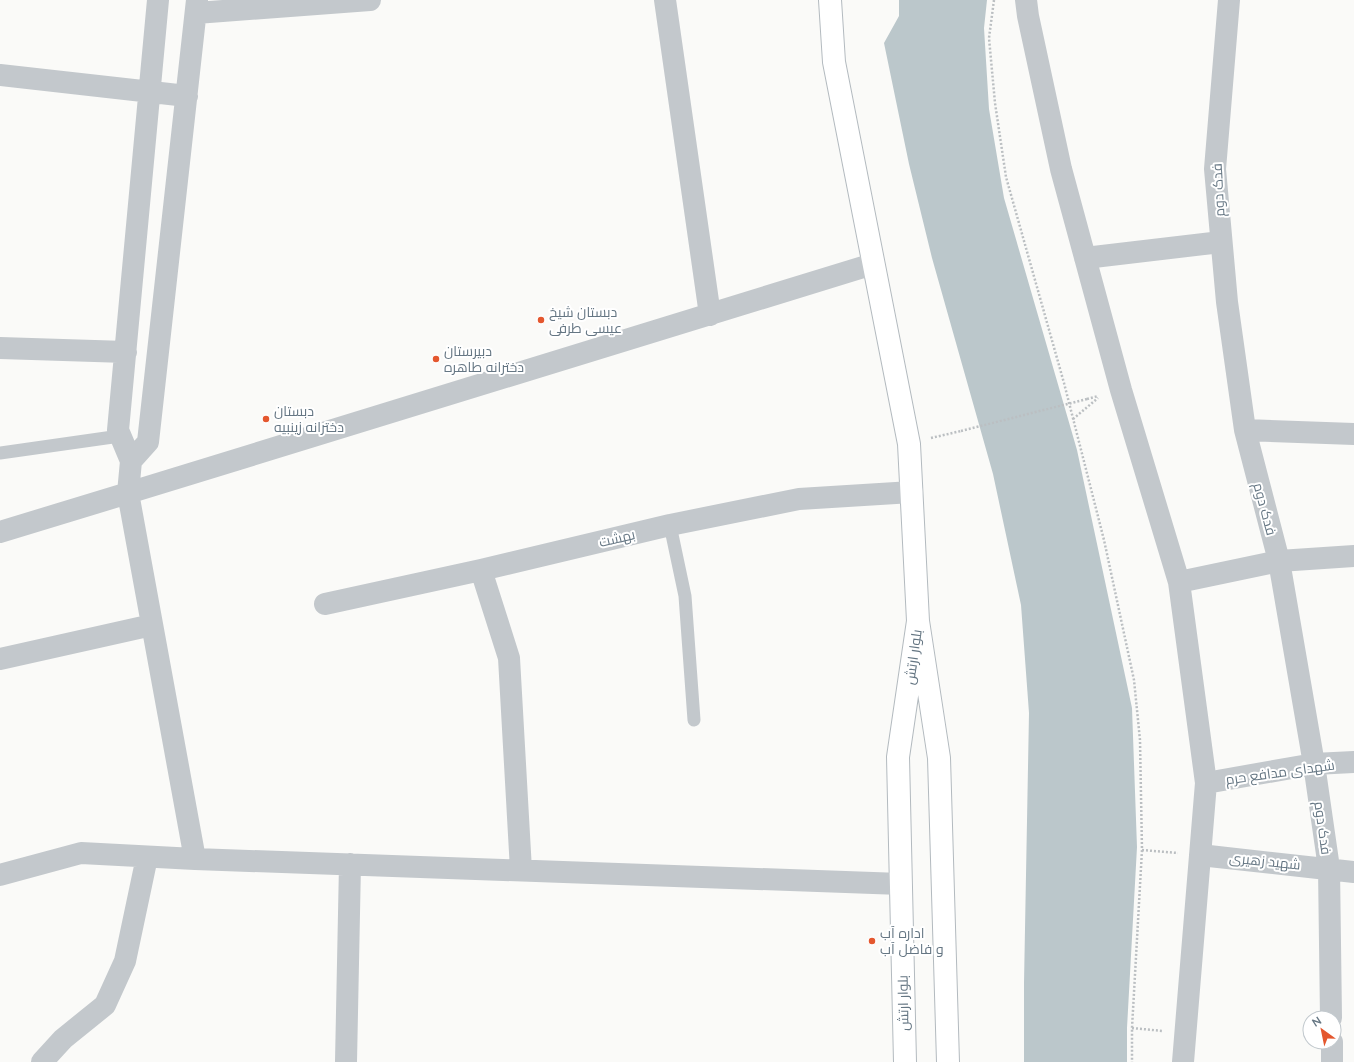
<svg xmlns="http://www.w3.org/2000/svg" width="1354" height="1062" viewBox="0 0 1354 1062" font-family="Lato,Cairo,sans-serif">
	<rect width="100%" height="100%" fill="#fafaf8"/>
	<!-- water -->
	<path fill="#bbc7cb" d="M899,0H987L984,28L989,109L1004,198L1077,450L1132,708L1137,847L1127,1028V1062H1024V983L1029,713L1021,605L993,474L932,258L909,164L884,43L899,16Z"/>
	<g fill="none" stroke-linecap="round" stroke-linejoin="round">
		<defs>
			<path id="secondary" d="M830,0L834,62L909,444L918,621
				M905,1062L898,757L918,621L939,758L948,1062"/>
		</defs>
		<!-- secondary casing -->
		<use href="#secondary" stroke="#b3babf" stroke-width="24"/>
		<!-- path -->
		<path stroke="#bbbfc2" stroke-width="2.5" stroke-dasharray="2 2" stroke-linecap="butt" d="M994,0L989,38L995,103L1006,177L1064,383L1104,540L1134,680L1140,740L1142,850L1132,1028V1062
			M1087,399L1098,396
			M1073,419L1098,398
			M931,438L961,431
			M1142,850L1178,853
			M1132,1028L1163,1031"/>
		<!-- service -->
		<path stroke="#c3c8cc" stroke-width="13" d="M0,453L120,436
			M670,525L685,596L694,720"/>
		<!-- minor -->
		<path stroke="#c3c8cc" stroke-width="22" d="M158,0L118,430L131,461L128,493L195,859L901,884
			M665,0L710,315
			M1026,0L1028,16L1061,169L1121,390L1179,582L1206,783L1183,1062
			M1229,0L1215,169L1227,302L1245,430L1279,561L1314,764L1329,868L1331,1018
			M196,13L370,0
			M0,75L187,96
			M1085,258L1221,242
			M0,348L126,352
			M1245,430L1354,434
			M131,461L148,442L197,0
			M0,532L128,493L873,264
			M481,570L509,658L521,870
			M1179,582L1279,561L1354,556
			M325,604L481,570L670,525L799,499L912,492
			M0,659L152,625
			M1206,783L1314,764L1354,762
			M1200,855L1354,872
			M0,875L81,853L195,859
			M1332,1042V1062
			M42,1062L63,1039L105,1005L125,961L147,857
			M346,1062L350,864"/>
		<!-- secondary -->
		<use href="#secondary" stroke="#fff" stroke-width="22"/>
		<!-- path-bridge -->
		<path stroke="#bbbfc2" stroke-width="2.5" stroke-dasharray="2 2" stroke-linecap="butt" d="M961,431L1087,399"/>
	</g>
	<!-- markers -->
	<g fill="#e4572e" stroke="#fff" stroke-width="1.5">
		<circle cx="541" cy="320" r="4"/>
		<circle cx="436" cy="359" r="4"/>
		<circle cx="266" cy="419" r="4"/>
		<circle cx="872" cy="941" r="4"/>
	</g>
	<g text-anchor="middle" stroke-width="4" stroke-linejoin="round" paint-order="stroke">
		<!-- street labels -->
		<g font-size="14" fill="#657683" stroke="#fff">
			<text transform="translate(1218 190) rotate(-93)" y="5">فدک دوم</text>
			<text transform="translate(1265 509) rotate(75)" y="5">فدک دوم</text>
			<text transform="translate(617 538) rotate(-13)" y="5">بهشت</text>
			<text transform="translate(913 657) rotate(-82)" y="5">بلوار ارتش</text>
			<text transform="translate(1280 772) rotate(-8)" y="5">شهدای مدافع حرم</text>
			<text transform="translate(1323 828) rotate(82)" y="5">فدک دوم</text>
			<text transform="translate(1265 861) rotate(6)" y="5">شهید زهیری</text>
			<text transform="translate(903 1003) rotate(-91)" y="5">بلوار ارتش</text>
		</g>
		<!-- poi labels -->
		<g font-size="14" fill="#657683" stroke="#fff" text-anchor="start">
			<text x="549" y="317">دبستان شیخ<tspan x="549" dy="16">عیسی طرفی</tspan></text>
			<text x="444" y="356">دبیرستان<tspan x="444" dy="16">دخترانه طاهره</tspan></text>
			<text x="274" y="416">دبستان<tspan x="274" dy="16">دخترانه زینبیه</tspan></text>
			<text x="880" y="938">اداره آب<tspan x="880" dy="16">و فاضل آب</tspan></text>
		</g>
	</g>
	<!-- north arrow -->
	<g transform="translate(1322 1030) rotate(327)"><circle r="19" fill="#ffffff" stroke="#c1c8cd"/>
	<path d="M0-3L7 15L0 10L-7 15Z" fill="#e4572e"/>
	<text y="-6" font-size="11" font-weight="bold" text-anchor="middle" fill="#657683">N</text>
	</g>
</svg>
